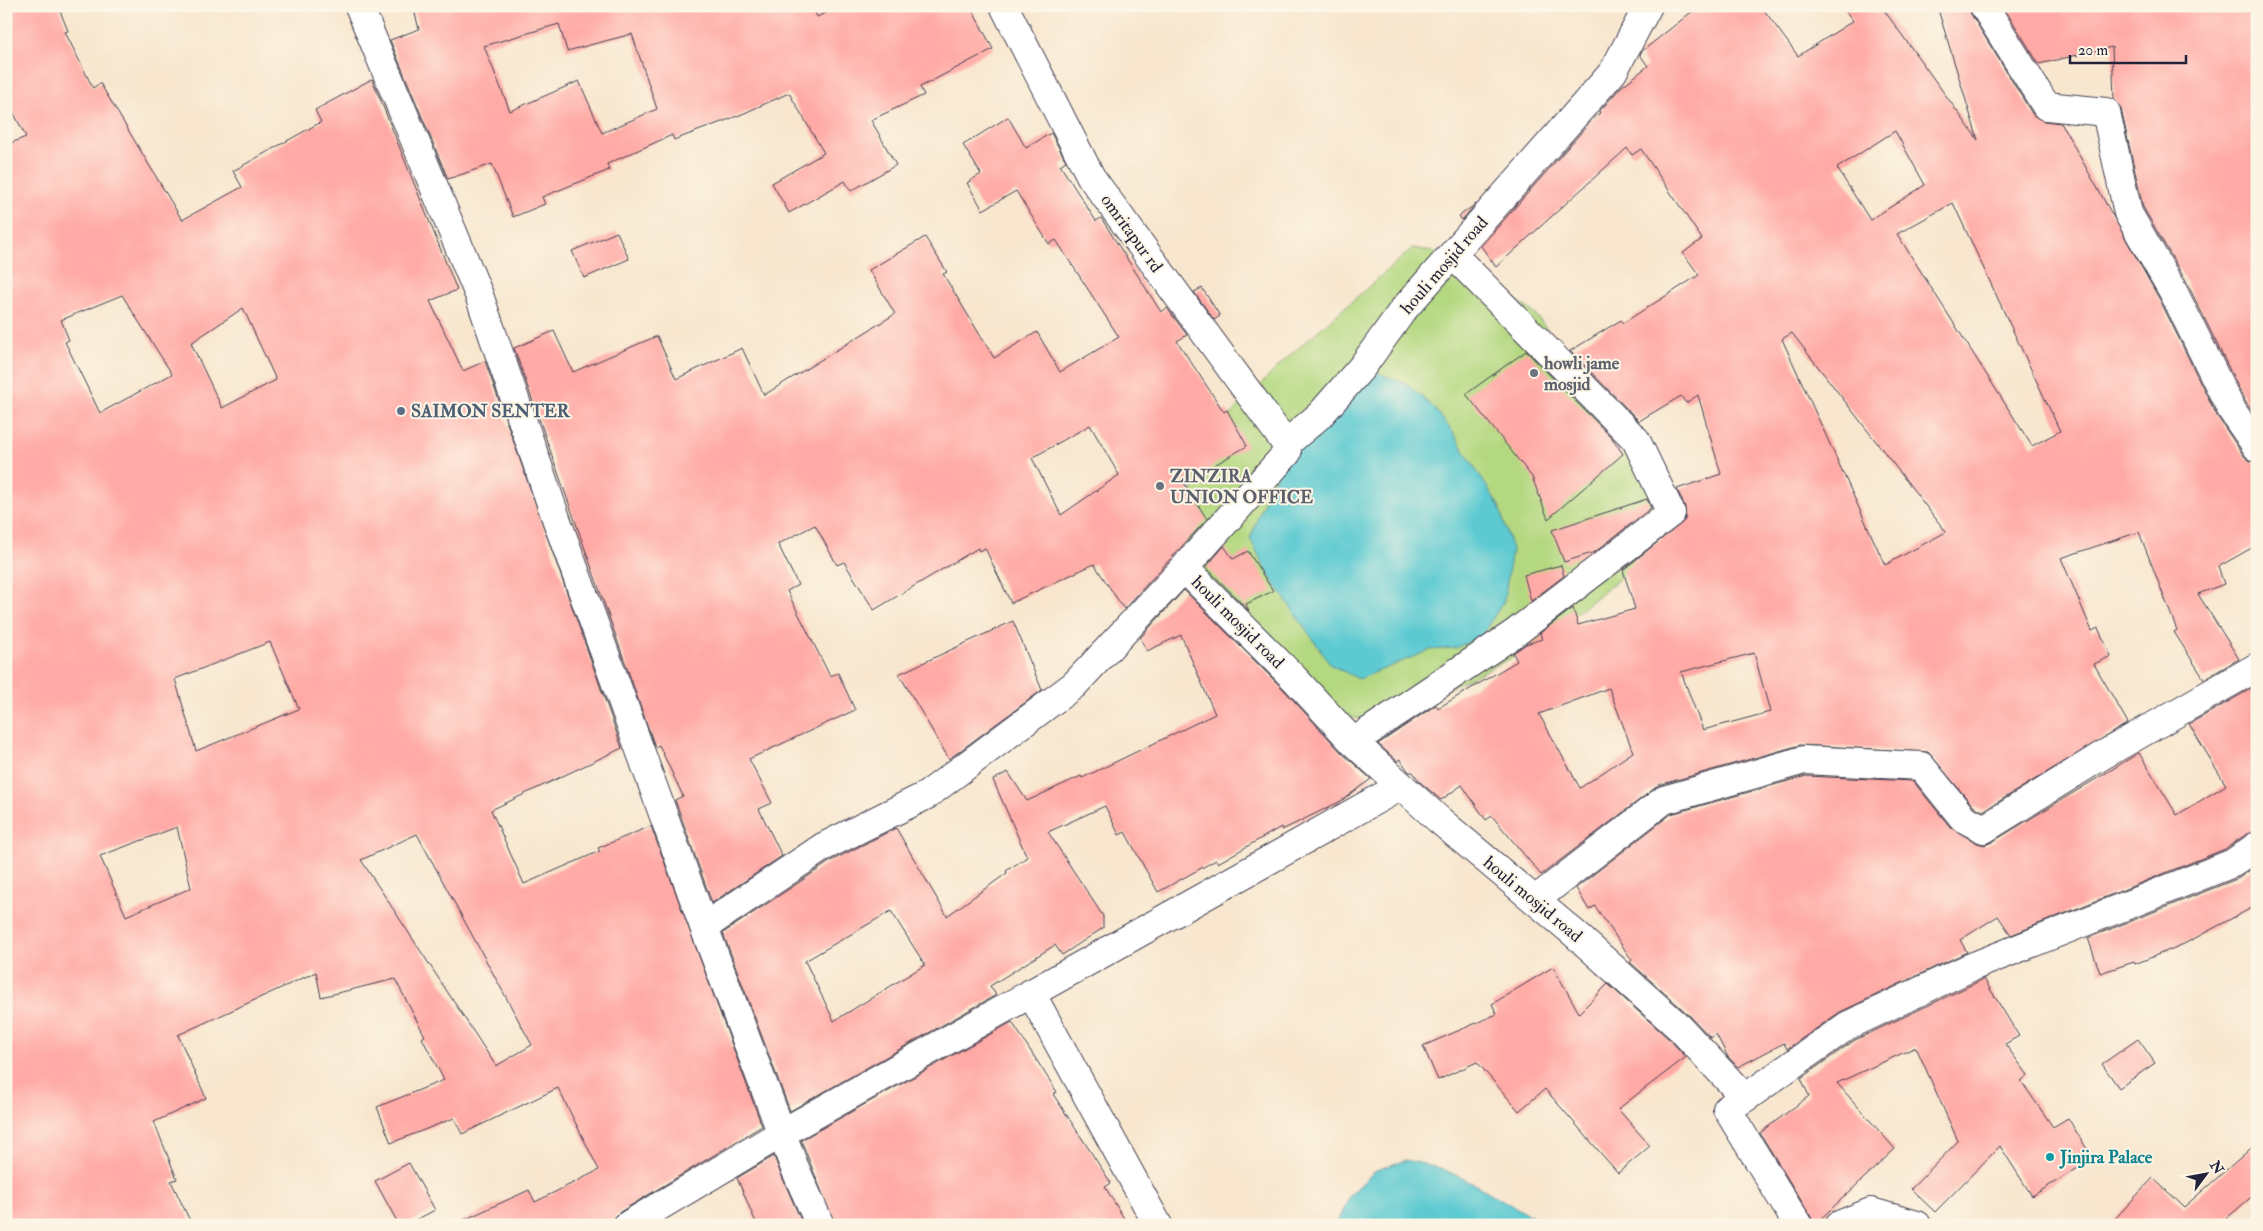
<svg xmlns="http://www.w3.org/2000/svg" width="2263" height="1231" viewBox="0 0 2263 1231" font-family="'IM FELL Double Pica',serif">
	<rect width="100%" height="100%" fill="#fcf5e5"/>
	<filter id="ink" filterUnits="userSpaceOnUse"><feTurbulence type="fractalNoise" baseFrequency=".02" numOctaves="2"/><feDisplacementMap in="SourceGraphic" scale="10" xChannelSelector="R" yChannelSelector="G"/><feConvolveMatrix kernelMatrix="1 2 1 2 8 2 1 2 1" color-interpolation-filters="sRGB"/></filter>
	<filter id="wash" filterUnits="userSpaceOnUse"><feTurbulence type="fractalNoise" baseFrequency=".0096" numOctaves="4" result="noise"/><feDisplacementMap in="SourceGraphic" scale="20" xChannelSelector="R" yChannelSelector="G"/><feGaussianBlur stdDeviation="1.12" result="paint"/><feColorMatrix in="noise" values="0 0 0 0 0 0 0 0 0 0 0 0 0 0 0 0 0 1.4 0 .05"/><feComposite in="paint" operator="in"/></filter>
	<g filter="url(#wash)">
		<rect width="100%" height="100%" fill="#f8e6ce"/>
		<!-- green -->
		<path fill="#b4d880" stroke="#6b7d5e" d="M1413,248L1453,255L1532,311L1589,379L1648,476L1656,529L1620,578L1565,622L1516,656L1384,719L1345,718L1184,568L1195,469L1232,413L1288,357Z"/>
		<!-- water -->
		<path fill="#5dcad2" stroke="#407686" d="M1362,367L1407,384L1433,407L1452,431L1499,506L1512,550L1504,601L1482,635L1456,648L1430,650L1359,679L1331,665L1273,582L1250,539L1264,501L1287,453Z
			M1406,1160L1441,1168L1476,1185L1547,1225H1337L1350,1195L1376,1170Z"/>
		<g id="blocks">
			<!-- building -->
			<path fill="#ffaaa6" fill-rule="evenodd" d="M6,6H58L68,31L65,32L93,88L100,83L182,220L242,187L233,171L321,122L315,110L372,79L457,290L430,301L463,371L485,361L622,748L491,810L524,884L600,851L598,848L651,826L762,1126L620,1212L615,1217L612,1225H453L529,1190L535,1202L599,1170L558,1088L462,1134L454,1118L391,1143L377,1107L444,1080L422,1038L425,1036L395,979L321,997L316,972L178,1035L206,1098L154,1122L177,1179L171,1181L192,1225H6V145L26,137L6,98ZM122,295L172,374L100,413L65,342L69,340L61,320ZM243,308L276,380L222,408L191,343ZM270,642L299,709L196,751L175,679ZM177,827L191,888L126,916L100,856ZM417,834L532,1045L496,1066L361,860Z
				M413,6H590V9L599,6H812L817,17L840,6H970L993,49L920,87L924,95L871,120L896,165L851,191L845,181L789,213L772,183L824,153L789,93L740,115L674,140L672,135L607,164L609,170L542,197L545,204L513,217L492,164L448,179L390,40L419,29ZM559,24L567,51L632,34L657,109L602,133L579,81L510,111L484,46Z
				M1699,6H1761L1798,56L1853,21L1842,6H1881L1978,140L1937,6H1968L1971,14L2033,115L2044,121L2061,123L2160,300L2217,416L2244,456L2250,461L2257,462V545L2218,567L2224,584L2198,594L2239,659L2204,679L2174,632L2177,630L2139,532L2061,558L2092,631L2098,628L2111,656L2094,664L2128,723L1983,811L1973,806L1928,752L1800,745L1659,785L1541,875L1492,816L1486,820L1462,785L1441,800L1420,782L1413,772H1409L1400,759L1397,761L1378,744L1436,705L1438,708L1517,661L1513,653L1526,644L1542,639L1540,633L1573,608L1578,625L1635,609L1623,570L1685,520V507L1677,489L1721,474L1698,395L1686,403L1681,396L1639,421L1570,351L1621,320L1623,323L1699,275L1683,253L1702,239L1641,149L1632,155L1627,148L1496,267L1481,246L1592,120L1600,113L1599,112L1621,87L1648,66L1640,55L1641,52ZM1895,131L1925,185L1870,220L1837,168ZM1953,203L2060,431L2032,446L1897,234ZM1792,333L1946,532L1885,565L1782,339ZM1754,653L1770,712L1703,730L1681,672ZM1609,688L1633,752L1580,788L1539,714Z
				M2003,6H2246L2257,24V419L2245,401L2188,285L2143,207L2121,109L2114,99L2112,47L2039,64Z
				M1008,117L1026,148L1051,133L1066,161L1060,165L1096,221L1101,218L1161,312L1167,308L1187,335L1177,341L1224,412L1227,410L1247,446L1184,483L1207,519L1124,609L1094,564L1011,603L985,548L979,551L978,548L874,610L844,562L837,565L815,525L778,544L798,585L787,591L830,676L838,673L855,710L749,759L772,803L759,809L782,856L712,903L675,800L683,796L659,745L655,747L514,348L554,331L573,372L657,336L676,379L742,348L764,395L895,314L869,270L925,237L947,272L943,274L994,358L1037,332L1060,372L1119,337L1056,240L1049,244L1016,191L983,210L967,183L981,174L963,145ZM1090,425L1119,475L1061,515L1032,458Z
				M1476,204L1462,220L1459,216Z
				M617,232L629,259L584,278L572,251Z
				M1202,288L1220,316L1214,320L1194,292Z
				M1526,351L1612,438L1623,454L1548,519L1532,477L1466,394Z
				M1647,499L1651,508L1595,552L1564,562L1552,530Z
				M1224,546L1233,559L1248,551L1273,591L1246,604L1249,611L1206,567Z
				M1561,565L1564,576L1531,601L1524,575Z
				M1184,590L1283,689L1342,753L1371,779L1341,801L1282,830L1281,827L1218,863L1216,860L1158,892L1125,832L1119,835L1105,806L1048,832L1103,916V928L1062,955L1055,945L990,986L996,995L790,1111L723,933L831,861L896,828L947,916L1007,873L1006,871L1027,857L993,780L1008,772L1027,801L1081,776L1082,778L1215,714L1181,635L1147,651L1140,638ZM891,911L925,965L834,1021L805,961Z
				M1013,621L1042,690L949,759L899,674Z
				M2256,686L2257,831L2248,833L2225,849L2011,935L1998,916L1960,940L1967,952L1840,1012L1787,1049L1784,1043L1738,1067L1728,1057L1716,1034L1711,1038L1690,1016L1630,962L1632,960L1595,906L1589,910L1576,888L1671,814L1806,776L1913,781L1951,828L1977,843L1985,845L1992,842L2139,753L2177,815L2226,785L2189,724Z
				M2257,865V905L2184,944L2135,964L2134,962L2100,973L2088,938L2239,878Z
				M1553,967L1579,1013L1608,984L1669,1039L1686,1057L1618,1109L1650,1146L1618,1173L1545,1089L1519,1111L1477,1062L1438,1080L1423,1046L1497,1014L1492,1004Z
				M1984,979L2019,1036L2005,1044L2028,1075L2021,1081L2053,1127L2068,1118L2093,1159L2032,1196L2000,1146L1935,1212L1911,1189L1958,1141L1916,1047L1837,1083L1895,1149L1814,1225L1811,1217L1760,1133L1809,1096L1801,1078L1855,1040Z
				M1012,1022L1057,1092L1053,1094L1111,1183L1105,1187L1128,1225H835L801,1140Z
				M2138,1039L2155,1063L2119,1088L2102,1064Z
				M2257,1143V1192L2219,1225H2109L2153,1178L2184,1207Z
				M774,1156L780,1172L803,1225H757L737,1178Z
				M409,1163L435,1210L406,1225H399L375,1181Z"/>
		</g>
	</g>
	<g filter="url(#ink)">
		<use href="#blocks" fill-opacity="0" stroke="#423f51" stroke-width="1"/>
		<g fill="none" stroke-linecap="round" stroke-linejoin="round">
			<defs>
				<path id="minor" d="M359,6L479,295L557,521L704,927L794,1166L820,1225
					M1004,6L1091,177L1286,444
					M1648,6L1613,72L1403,310L1362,367L1320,415L1286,444L1287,453L1184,568L1294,678L1353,742L1438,819L1575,934L1680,1028L1745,1098L1847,1026L1969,968L2233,863L2257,846
					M1984,6L2046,106L2106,112L2128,213L2174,293L2231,409L2257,447
					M1353,742L1515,633L1671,513L1636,440L1453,255
					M1535,900L1664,800L1804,760L1921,766L1963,818L1984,829L2103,755L2257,667
					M704,927L823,847L927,795L1074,685L1184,568
					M1031,993L1158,1225
					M1745,1098L1727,1109L1798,1225
					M628,1225L782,1133L1401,786
					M1839,1225L1871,1212L1917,1225"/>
			</defs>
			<!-- minor casing -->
			<use href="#minor" stroke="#423f51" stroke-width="30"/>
			<!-- minor -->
			<use href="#minor" stroke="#fff" stroke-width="28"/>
		</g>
	</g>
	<!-- markers -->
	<g fill="#6b7280" stroke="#fcf5e5" stroke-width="2">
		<circle cx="1534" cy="373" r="5"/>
		<circle cx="1160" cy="486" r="5"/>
	</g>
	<circle fill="#5c6f8a" stroke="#fcf5e5" stroke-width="2" cx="401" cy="411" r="5"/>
	<circle fill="#0f9aa8" stroke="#fcf5e5" stroke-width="2" cx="2050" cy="1157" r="5"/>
	<g text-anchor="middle" stroke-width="4" stroke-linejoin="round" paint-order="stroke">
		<!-- street labels -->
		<g font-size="18" fill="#22223b" stroke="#fcf5e5">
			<text transform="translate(1132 233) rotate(54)" y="6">omritapur rd</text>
			<text transform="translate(1444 265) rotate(-49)" y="6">houli mosjid road</text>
			<text transform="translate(1238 622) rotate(45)" y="6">houli mosjid road</text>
			<text transform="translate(1533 899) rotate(40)" y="6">houli mosjid road</text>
		</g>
		<!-- worship labels -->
		<g font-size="18" font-weight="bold" fill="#5b616d" stroke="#fcf5e5" text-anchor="start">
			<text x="1544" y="369">howli jame<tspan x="1544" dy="21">mosjid</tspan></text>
			<text x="1170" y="482">ZINZIRA<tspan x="1170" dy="21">UNION OFFICE</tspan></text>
		</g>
		<!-- service labels -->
		<g font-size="18" font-weight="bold" fill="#4e5e75" stroke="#fcf5e5" text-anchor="start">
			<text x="411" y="417">SAIMON SENTER</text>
		</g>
		<!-- culture labels -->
		<g font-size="18" font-weight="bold" fill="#0d838f" stroke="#fcf5e5" text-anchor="start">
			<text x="2060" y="1163">Jinjira Palace</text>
		</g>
	</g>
	<!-- margin -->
	<rect width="2263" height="1231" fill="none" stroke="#fcf5e5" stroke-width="25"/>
	<!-- north arrow -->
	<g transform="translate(2206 1174) rotate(58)" stroke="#fcf5e5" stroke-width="4" paint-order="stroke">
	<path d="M0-4L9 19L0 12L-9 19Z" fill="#22223b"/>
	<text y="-8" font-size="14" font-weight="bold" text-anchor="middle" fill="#22223b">N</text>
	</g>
	<!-- scale -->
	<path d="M2070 55v8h116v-8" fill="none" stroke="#22223b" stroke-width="2.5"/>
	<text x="2078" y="55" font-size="15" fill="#22223b" stroke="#fcf5e5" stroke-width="4" paint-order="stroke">20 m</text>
</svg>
